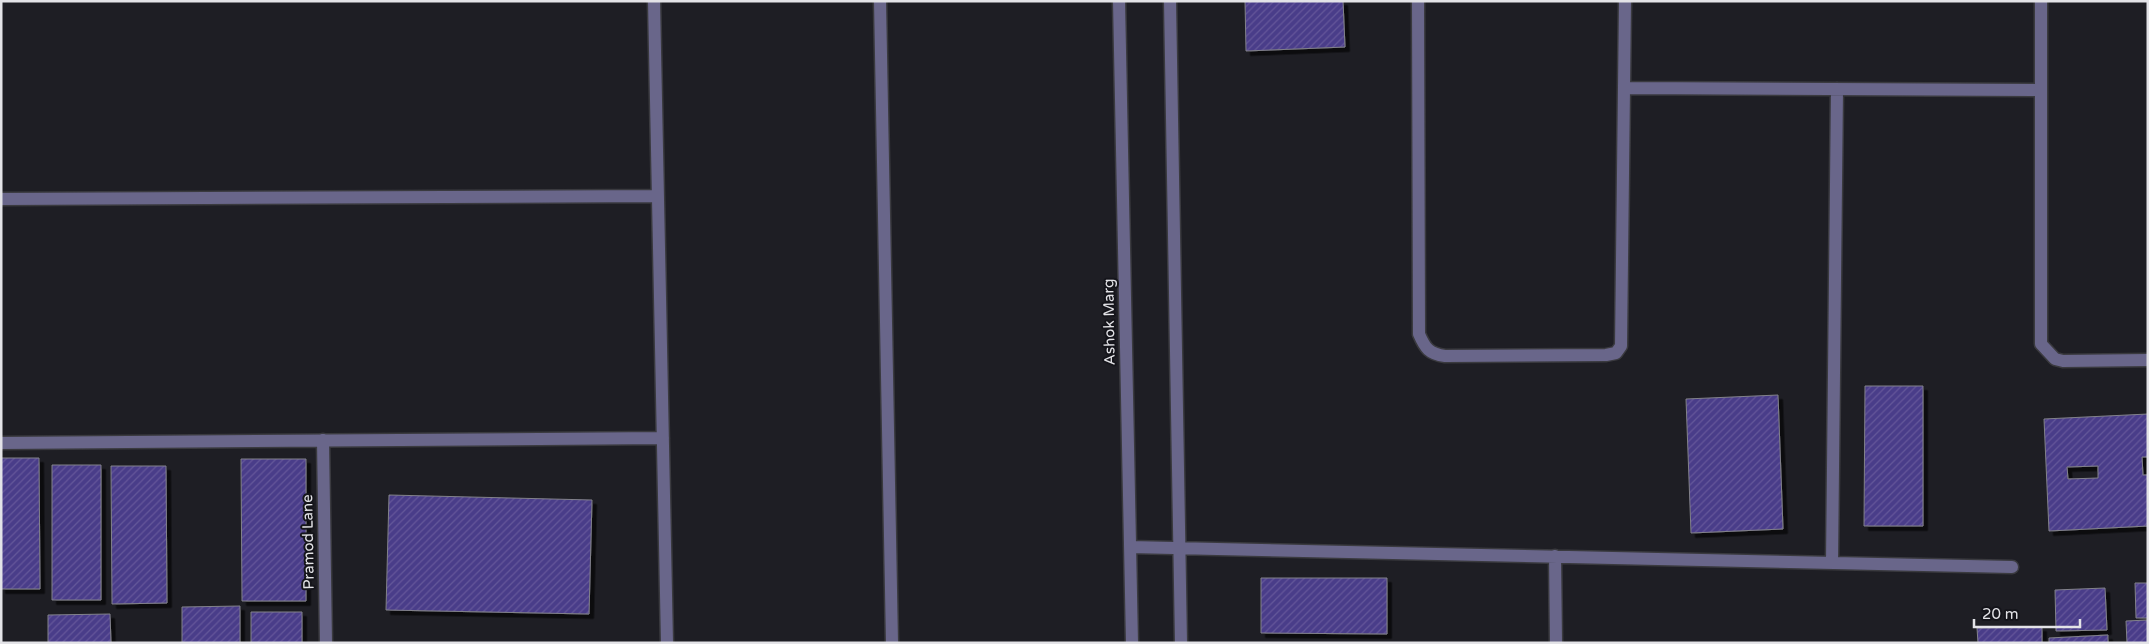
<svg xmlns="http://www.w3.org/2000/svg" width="2149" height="644" viewBox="0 0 2149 644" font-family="'Varela Round',sans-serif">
	<defs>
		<pattern id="building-hatch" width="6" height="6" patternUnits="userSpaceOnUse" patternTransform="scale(1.25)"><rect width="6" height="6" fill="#4a3c89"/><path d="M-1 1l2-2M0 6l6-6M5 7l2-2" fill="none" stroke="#64589a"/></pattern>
		<filter id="shadow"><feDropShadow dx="4.5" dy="4.5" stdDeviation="0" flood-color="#0009"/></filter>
	</defs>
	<rect width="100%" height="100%" fill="#1e1e24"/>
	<!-- building -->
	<path fill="url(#building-hatch)" stroke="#82828a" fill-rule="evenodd" filter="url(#shadow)" d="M1245,1H1343L1345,47L1246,51Z
		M1865,386H1923V526H1864Z
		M1778,395L1783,529L1691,533L1686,399Z
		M2148,414V457H2142L2143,475H2148V526L2049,531L2044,419ZM2098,466V478L2068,479L2067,467Z
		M1,458H39L40,589H1Z
		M241,459H306V601H242Z
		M52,465H101V600H52Z
		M111,466H166L167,603L112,604Z
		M389,495L592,500L589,614L386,610Z
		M1261,578H1387V634L1261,633Z
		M2135,583H2148V618H2136Z
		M2105,588L2107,630L2056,631L2055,590Z
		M240,606V643H182V607Z
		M251,612H302V643H251Z
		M110,614L111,643H48V615Z
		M2148,620V643H2127L2126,621Z
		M2042,627V643H1978L1977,628Z
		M2108,635V643H2049V638Z"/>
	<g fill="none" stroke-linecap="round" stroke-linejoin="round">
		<defs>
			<path id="minor" d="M654,1L667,643
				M880,1L892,643
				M1119,1L1132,643
				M1170,1L1181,643
				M1418,1L1419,334C1425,348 1429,354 1445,356L1606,355L1616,353L1621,346L1625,1
				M2041,1V344L2055,359L2063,361L2148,360
				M1625,88L2041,90
				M1,199L658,196
				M323,440L326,643
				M1,443L663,438
				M1130,547L2012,567
				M1555,556L1556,643
				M1832,563L1837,89"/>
		</defs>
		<!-- minor casing -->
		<use href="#minor" stroke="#3a3a3f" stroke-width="15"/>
		<!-- minor -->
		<use href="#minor" stroke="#69668a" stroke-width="12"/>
	</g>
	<g text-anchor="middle" stroke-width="4" stroke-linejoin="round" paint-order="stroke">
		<!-- street labels -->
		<g font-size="15" fill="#e3e3e7" stroke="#15151b">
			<text transform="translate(1109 322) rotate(-91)" y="5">Ashok Marg</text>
			<text transform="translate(308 542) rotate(-91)" y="5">Pramod Lane</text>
		</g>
	</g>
	<!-- border -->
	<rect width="2149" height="644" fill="none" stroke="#e3e3e7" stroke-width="5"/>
	<!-- scale -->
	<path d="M1974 619v8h106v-8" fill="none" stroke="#e3e3e7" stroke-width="2.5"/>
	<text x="1982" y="619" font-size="15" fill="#e3e3e7" stroke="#15151b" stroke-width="4" paint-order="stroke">20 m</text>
</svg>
